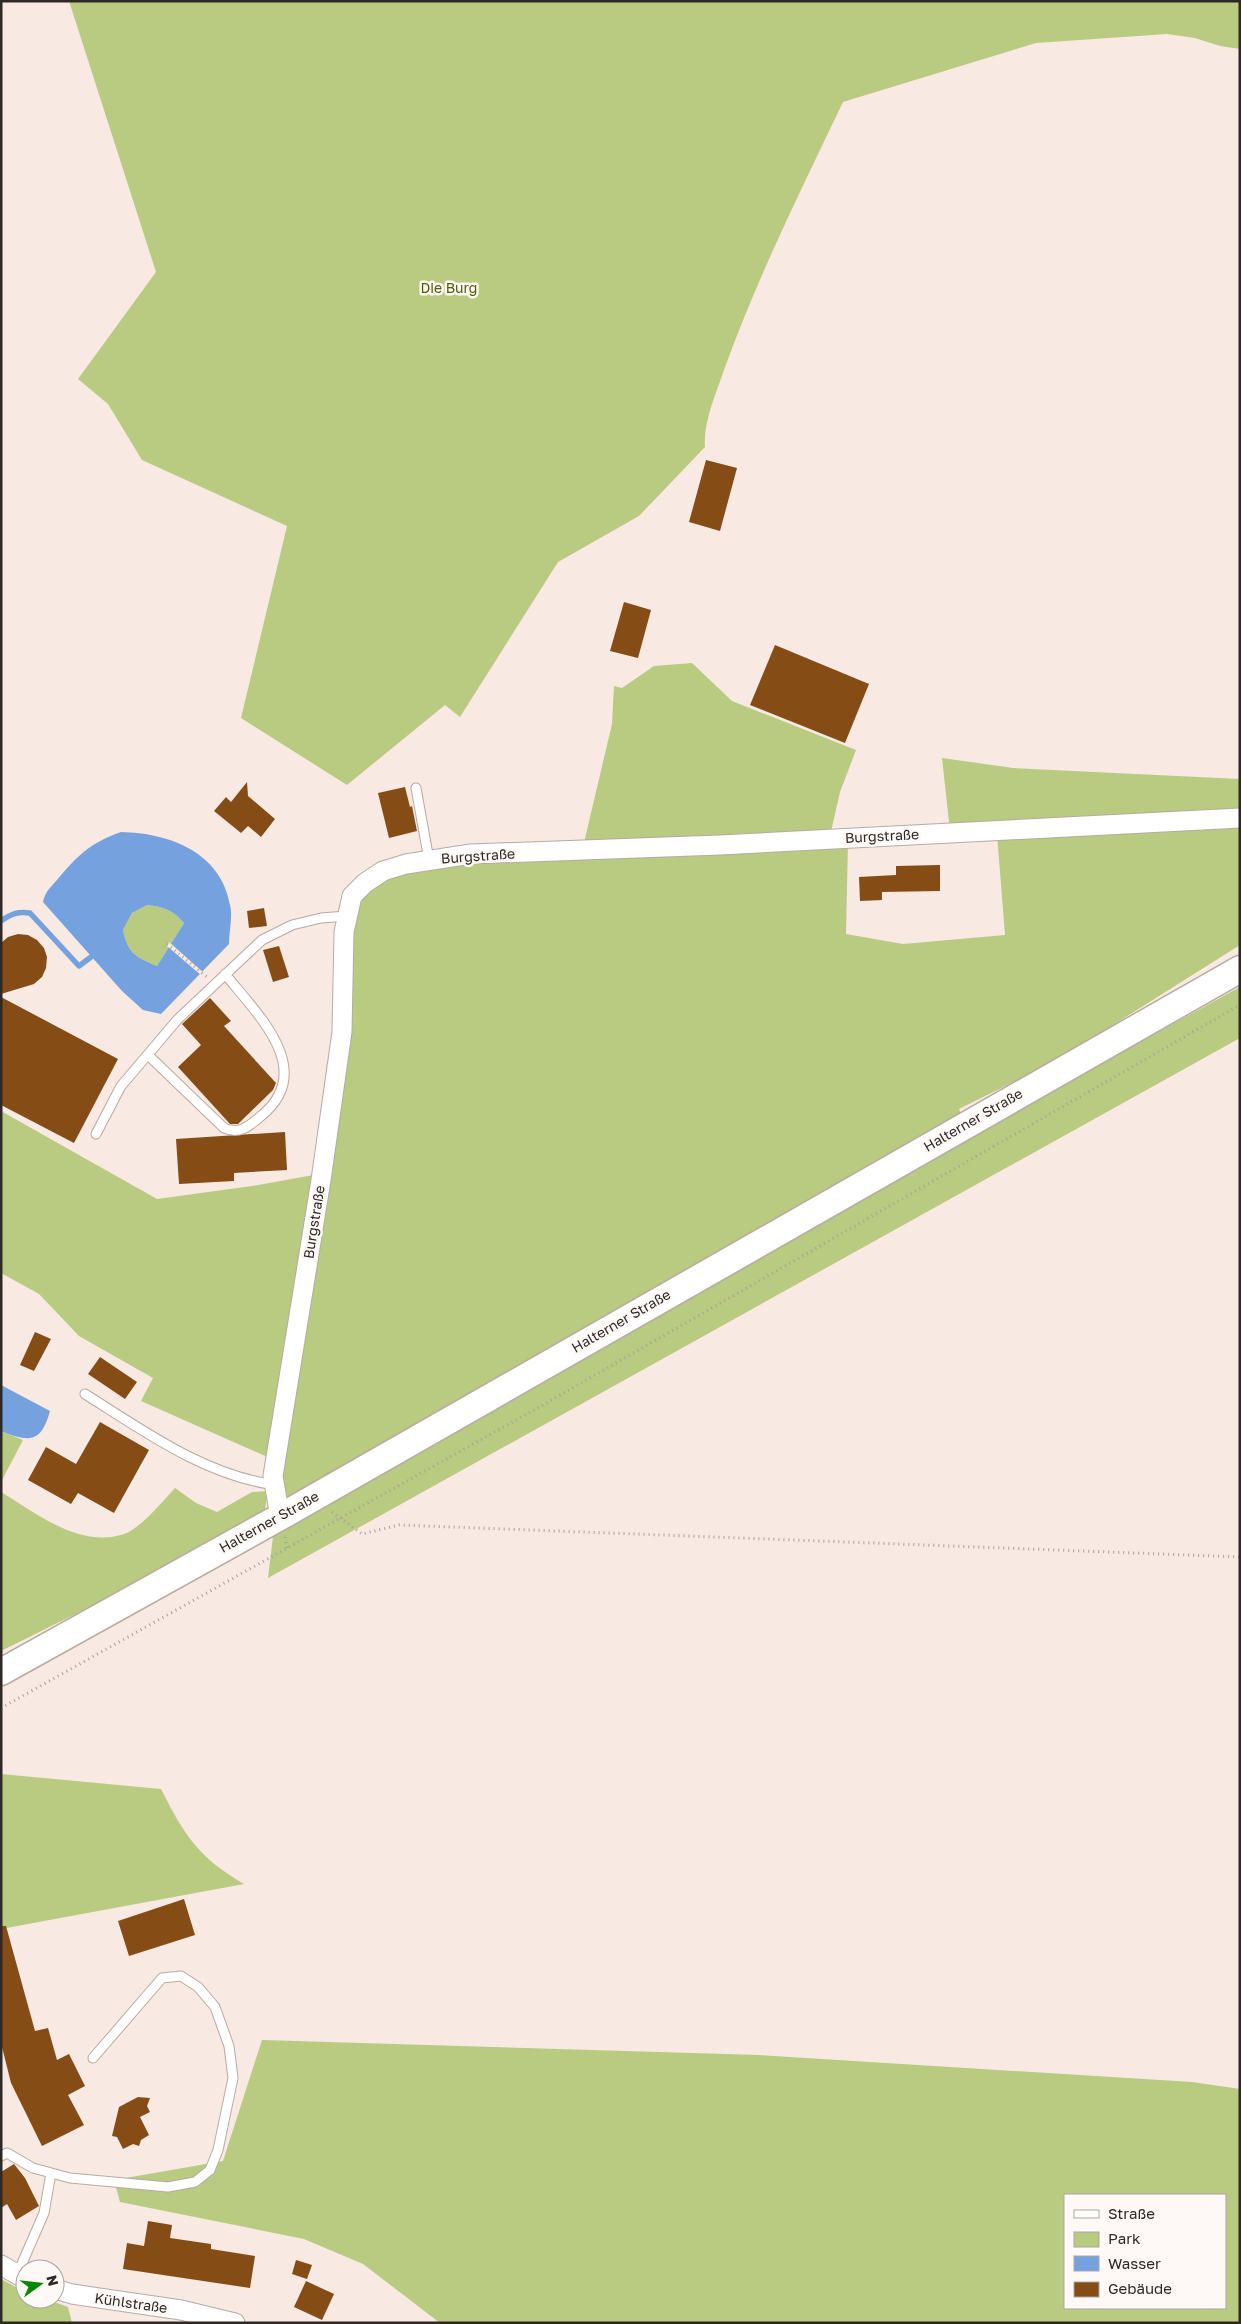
<svg xmlns="http://www.w3.org/2000/svg" width="1241" height="2324" viewBox="0 0 1241 2324" font-family="'Golos Text',sans-serif">
	<rect width="100%" height="100%" fill="#f8e9e2"/>
	<!-- green -->
	<path fill="#b8cb80" fill-rule="evenodd" d="M69,1H1240V49L1220,46L1195,38L1167,34L1036,43L843,102C801,190 757,278 724,370C716,394 703,422 705,447L639,516L558,562L460,717L445,705L347,785L241,718L287,526L142,460L108,404L78,379L156,272Z
		M692,663L732,701L856,750L840,792L830,836L583,847L612,724L614,686L622,688L654,666Z
		M942,758L1013,768L1240,779V816L950,831Z
		M1240,819V945L1056,1061L959,1109L971,1135L1240,987V1038L268,1578L346,932L367,885L429,862L848,841L846,934L903,944L1005,935L997,834Z
		M147,905C164,907 173,910 184,923L157,966C136,957 128,954 123,930L132,913Z
		M1,1111L157,1199L252,1186L319,1174L272,1459L141,1401L153,1378L79,1336L39,1294L1,1273Z
		M1,1431L23,1440L1,1482Z
		M175,1488L196,1503L217,1512L252,1492L268,1491L263,1521L1,1651V1492C36,1513 80,1549 124,1534C140,1529 163,1501 175,1488Z
		M1,1774L161,1789C185,1836 198,1857 244,1884L1,1929Z
		M262,2040L759,2055L1192,2082L1240,2089V2323H440L363,2264L304,2239L120,2202L114,2180L223,2161ZM1065,2195H1225V2308H1065Z
		M1,2279L25,2292V2299H46L68,2307L72,2323H1Z"/>
	<!-- water -->
	<path fill="#76a1df" fill-rule="evenodd" d="M121,832C169,833 221,852 230,905C233,917 229,931 229,944L161,1014L143,1010L122,991L43,902C45,892 50,888 57,880C78,855 90,843 121,832ZM147,905C164,907 173,910 184,923L157,966C136,957 128,954 123,930L132,913Z
		M1,1385L50,1411C41,1444 28,1442 1,1431Z"/>
	<!-- pier -->
	<path fill="#f8e9e2" d="M169,942L204,973L202,976L167,946Z"/>
	<g fill="none" stroke-linecap="round" stroke-linejoin="round">
		<!-- stream -->
		<path stroke="#76a1df" stroke-width="5.5" d="M1,921C11,914 18,911 30,913L79,966L91,957"/>
	</g>
	<!-- building -->
	<path fill="#864c15" d="M706,460L737,468L720,531L689,522Z
		M624,602L651,610L638,658L610,651Z
		M775,645L869,684L845,743L750,705Z
		M247,782L248,796L275,819L261,837L248,826L241,833L214,811L226,797L231,802Z
		M405,787L410,807L412,806L417,831L389,838L378,793Z
		M940,865V891L882,892V900L860,901L859,877L896,875V866Z
		M264,908L267,926L249,928L247,911Z
		M18,934L28,935L37,940L44,948L47,957L46,968L42,977L34,984L1,994V943L8,937Z
		M279,946L289,977L273,982L263,950Z
		M1,997L118,1059L74,1143L1,1105Z
		M210,998L231,1021L224,1026L276,1083L273,1090L238,1124H230L178,1067L201,1045L182,1024Z
		M285,1132L287,1170L234,1173V1181L179,1184L176,1139Z
		M35,1332L51,1339L34,1371L20,1365Z
		M100,1357L137,1382L125,1399L88,1374Z
		M100,1422L149,1450L114,1513L78,1493L71,1504L28,1480L46,1447L76,1464Z
		M184,1899L195,1935L129,1956L118,1921Z
		M1,1926H6L35,2031L48,2028L57,2060L69,2054L85,2086L68,2095L84,2125L42,2146L11,2083L1,2043Z
		M138,2097L150,2098L147,2106L150,2112L140,2117L149,2135L141,2140L139,2146L133,2144L123,2149L117,2137L112,2136L119,2107Z
		M14,2164L25,2178L39,2206L16,2220L7,2204L1,2208V2172Z
		M148,2221L172,2225L170,2238L211,2244V2249L255,2256L250,2288L123,2269L127,2243L144,2246Z
		M296,2260L312,2265L307,2279L292,2274Z
		M306,2281L334,2294L322,2320L294,2307Z"/>
	<g fill="none" stroke-linecap="round" stroke-linejoin="round">
		<defs>
			<path id="service" d="M416,788L429,860
				M148,1055L224,1128C240,1135 249,1126 261,1116C318,1070 256,1013 225,974
				M96,1134L121,1086L178,1019L262,940L292,925L321,918L347,916
				M85,1394C144,1431 204,1475 275,1485
				M1,2156L7,2153L33,2168L70,2178L168,2187L195,2182L210,2170L218,2150L233,2078L229,2046L215,2007L198,1987L181,1976L162,1978L93,2058
				M17,2275L44,2213L51,2173"/>
			<path id="minor" d="M280,1517L273,1476L321,1180L342,1032L344,932L352,896L365,883L383,871L406,864L471,854L720,845L1240,818
				M1,2265L25,2279
				M55,2289L72,2294L181,2310L235,2323"/>
			<path id="secondary" d="M1,1672L280,1517L1240,969"/>
		</defs>
		<!-- service casing -->
		<use href="#service" stroke="#b8aaa3" stroke-width="11"/>
		<!-- minor casing -->
		<use href="#minor" stroke="#b8aaa3" stroke-width="21"/>
		<!-- secondary casing -->
		<use href="#secondary" stroke="#b8aaa3" stroke-width="29"/>
		<!-- path -->
		<path stroke="#aa9f9a" stroke-width="3" stroke-dasharray="1 4" stroke-linecap="butt" d="M167,944L207,977
			M332,1512L362,1534L399,1525L1240,1557
			M285,1537L287,1548
			M1,1708L534,1410L1240,1005"/>
		<!-- service -->
		<use href="#service" stroke="#fff" stroke-width="9"/>
		<!-- minor -->
		<use href="#minor" stroke="#fff" stroke-width="19"/>
		<!-- secondary -->
		<use href="#secondary" stroke="#fff" stroke-width="26"/>
	</g>
	<g text-anchor="middle" stroke-width="5" stroke-linejoin="round" paint-order="stroke">
		<!-- park labels -->
		<g font-size="14" fill="#4f5e05" stroke="#fef8f6">
			<text x="449" y="293">Die Burg</text>
		</g>
		<!-- street labels -->
		<g font-size="14" fill="#2e2926" stroke="#fef8f6">
			<text transform="translate(882 836) rotate(-3)" y="5">Burgstraße</text>
			<text transform="translate(478 856) rotate(-4)" y="5">Burgstraße</text>
			<text transform="translate(973 1120) rotate(-30)" y="5">Halterner Straße</text>
			<text transform="translate(314 1222) rotate(-81)" y="5">Burgstraße</text>
			<text transform="translate(621 1321) rotate(-30)" y="5">Halterner Straße</text>
			<text transform="translate(269 1522) rotate(-29)" y="5">Halterner Straße</text>
			<text transform="translate(131 2303) rotate(8)" y="5">Kühlstraße</text>
		</g>
	</g>
	<!-- border -->
	<rect width="1241" height="2324" fill="none" stroke="#2e2926" stroke-width="5"/>
	<!-- legend -->
	<rect x="1064" y="2194" width="162" height="115" fill="#fef8f6" stroke="#aba5a3"/>
	<rect x="1074" y="2210" width="25" height="8" fill="#ffffff" stroke="#aba5a3"/>
	<text x="1108" y="2219" font-size="15" fill="#2e2926">Straße</text>
	<rect x="1074" y="2232" width="25" height="15" fill="#b8cb80" stroke="#aba5a3"/>
	<text x="1108" y="2244" font-size="15" fill="#2e2926">Park</text>
	<rect x="1074" y="2256" width="25" height="15" fill="#76a1df" stroke="#aba5a3"/>
	<text x="1108" y="2269" font-size="15" fill="#2e2926">Wasser</text>
	<rect x="1074" y="2282" width="25" height="15" fill="#864c15" stroke="#aba5a3"/>
	<text x="1108" y="2294" font-size="15" fill="#2e2926">Gebäude</text>
	<!-- north arrow -->
	<g transform="translate(40 2284) rotate(75)"><circle r="24" fill="#fef8f6" stroke="#aba5a3"/>
	<path d="M0-4L9 19L0 12L-9 19Z" fill="#088502"/>
	<text y="-8" font-size="14" font-weight="bold" text-anchor="middle" fill="#2e2926">N</text>
	</g>
</svg>
